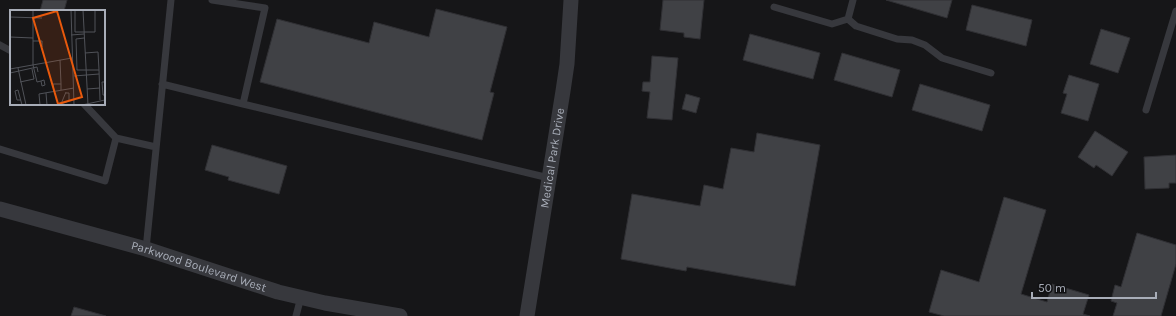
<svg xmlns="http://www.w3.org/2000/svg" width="1176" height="316" viewBox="0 0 1176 316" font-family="Karla,sans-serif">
	<rect width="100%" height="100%" fill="#161618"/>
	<!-- building -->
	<path fill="#404145" stroke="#303034" d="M43,0H67L64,11H40Z
		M663,0H704L700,39L684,37V33L660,30Z
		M886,0H952L947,18Z
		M972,5L1032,20L1026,46L966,30Z
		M436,9L507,27L490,92L494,93L482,140L260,82L277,19L369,43L374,22L429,37Z
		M1101,29L1130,38L1118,73L1090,64Z
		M750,34L820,53L813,79L743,60Z
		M842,53L900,70L892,97L834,80Z
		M652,56L678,58L672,120L647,118L650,92L642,91L643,82H650Z
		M1069,75L1099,84L1088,121L1061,113L1067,94L1063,93Z
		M920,84L990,105L982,131L912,110Z
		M686,94L700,98L696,113L682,109Z
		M1095,131L1128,152L1112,176L1096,165L1094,168L1078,157Z
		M757,133L820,145L795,286L687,267L686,271L621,259L632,194L700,206L704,185L723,189L731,148L754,152Z
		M212,145L287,166L279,194L228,180L229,177L205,170Z
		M1176,155V183H1169V188L1145,189L1144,157Z
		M1004,197L1046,210L1021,294L1047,302L1052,284L1089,295L1083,314L1090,316H944L929,312L941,270L979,282Z
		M1137,233L1176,245V264L1161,316H1113L1117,303L1111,301L1115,285L1121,287Z
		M74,307L106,316H71Z"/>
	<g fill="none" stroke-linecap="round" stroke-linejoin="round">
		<!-- lane -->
		<path stroke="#37383d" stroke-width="7" d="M774,7L832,24L848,19L853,0
			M848,19L856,26L897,39L912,40L925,45L942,58L991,73
			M0,45L11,51
			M162,84L243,104L265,8L212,0
			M84,104L116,138L156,147
			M243,104L549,178
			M1146,110L1176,11
			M0,149L105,181L116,138
			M146,249L171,0
			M296,316L301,297"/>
		<!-- street -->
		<g stroke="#37383d" stroke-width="15">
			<path id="s1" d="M0,209L146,249L278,292L325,303L400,316"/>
			<path id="s2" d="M527,316L563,91L567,64L571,0"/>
		</g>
	</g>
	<g text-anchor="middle" stroke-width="3.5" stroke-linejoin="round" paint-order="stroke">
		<!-- street labels -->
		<g font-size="12" fill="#a8adb8" stroke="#111113">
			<text dy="4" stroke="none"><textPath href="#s2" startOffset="160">Medical Park Drive</textPath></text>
			<text dy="4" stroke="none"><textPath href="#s1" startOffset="207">Parkwood Boulevard West</textPath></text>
		</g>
	</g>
	<!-- overview -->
	<g transform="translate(10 10)">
		<rect width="95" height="95" fill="#161618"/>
		<path fill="none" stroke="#505258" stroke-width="1" d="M23,0V55L27,72L31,71L34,70L35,75L32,76L31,71M61,0L64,95M65,0V22H85V0M73,0L78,95M0,7L32,8M61,25L74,24M0,27L23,28M74,28L66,29L67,60H89L88,42L75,43M23,31H32V37M50,50L51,74M8,58L16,95M0,59L62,48M89,60L90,90M0,63L27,57L28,62M64,66L89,64M10,72L24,69L22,59M95,72H92L93,85H95M77,79L90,78M44,82L43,74H51V80M36,83L37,95M11,90H7L5,81L8,80L12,95M51,94L59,91V83H56M51,94L56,82M30,95L29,84L64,78M72,95L95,90"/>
		<path fill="#e8590c" fill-opacity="0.15" stroke="#e8590c" stroke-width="2" d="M47,1L72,87L48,94L23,8Z"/>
		<rect width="95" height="95" fill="none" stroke="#a8adb8" stroke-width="2"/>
	</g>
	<!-- scale -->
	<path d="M1032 292v6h124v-6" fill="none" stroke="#a8adb8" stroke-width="2"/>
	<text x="1038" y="292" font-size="12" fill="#a8adb8" stroke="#111113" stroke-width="3" paint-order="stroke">50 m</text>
</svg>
